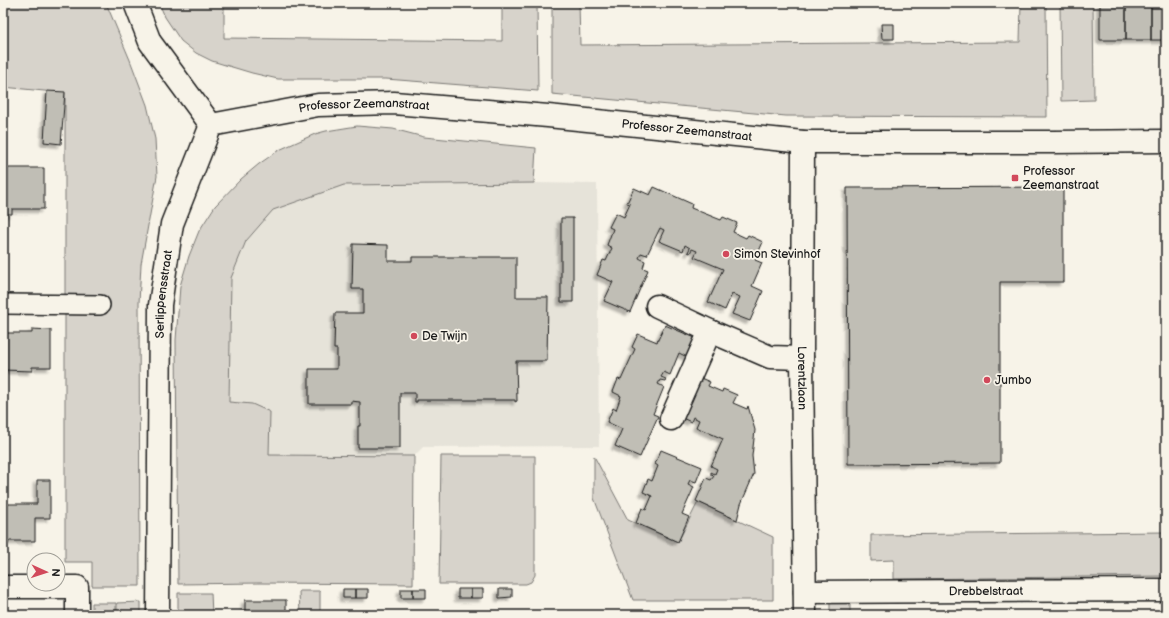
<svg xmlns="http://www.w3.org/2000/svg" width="1169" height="618" viewBox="0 0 1169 618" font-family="'Balsamiq Sans',sans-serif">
	<defs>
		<filter id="shadow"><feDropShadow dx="-3.5" dy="3.5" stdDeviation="1" flood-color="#0004"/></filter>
	</defs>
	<rect width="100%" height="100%" fill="#f7f3e8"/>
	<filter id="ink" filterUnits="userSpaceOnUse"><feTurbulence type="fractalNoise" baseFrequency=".025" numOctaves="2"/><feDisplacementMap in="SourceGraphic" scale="8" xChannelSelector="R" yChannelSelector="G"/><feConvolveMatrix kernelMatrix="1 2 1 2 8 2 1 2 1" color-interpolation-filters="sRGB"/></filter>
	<g filter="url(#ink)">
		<!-- built -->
		<path fill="#e6e3d9" d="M534,183L597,184L599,446L423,447L414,456L269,455L229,402L231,278L246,241L273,210L344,185Z"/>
		<!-- green -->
		<path fill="#d7d3cb" stroke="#7a7874" d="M3,3H106L130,60L147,105L155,139L157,176L141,264L139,303L140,586H92V562H65V93L3,87Z
			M159,3H224V38L502,41V3H537L538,91L386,79H278L252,73L212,61L196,53L181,41L165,17Z
			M552,3H579L580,45L1020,42L1021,3H1046L1047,117L786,116L552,94Z
			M1060,3H1093L1094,100L1061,101Z
			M357,126L393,129L424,137L536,148L534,183L344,185L273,210L246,241L231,278L229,402L252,404L270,412L269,455L414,456L413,584L259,583L178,584L176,340L180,286L189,256L199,231L215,206L241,179L259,164L279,150L315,134L326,131Z
			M441,456H535V575L531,582L526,584H439Z
			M594,456L628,520L678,542L698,502L773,537V600H633L594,498Z
			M1166,532V576L894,579V560L871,561V535Z
			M299,591H320V615H300Z
			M178,593H211L212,615H178Z
			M141,602V615H117V603Z
			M92,603H116V615H92Z
			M830,603H850V615H830Z"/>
		<!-- building -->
		<path fill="#c0beb5" stroke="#1c1c1c" filter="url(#shadow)" d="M1100,3H1126V40H1100Z
			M1126,3H1151V40H1126Z
			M1151,3H1166V40H1151Z
			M881,24H894V39H882Z
			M47,91L65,92L61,144L44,142Z
			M3,168H44V209H12V214H3Z
			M654,187L692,204L691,208L721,220L723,217L737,223L733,232L746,238L748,235L763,242L755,260L762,263L752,286L763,291L750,321L732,314L740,297L732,294L725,310L708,302L723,269L694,257L697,251L692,249L690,253L688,252L690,248L685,245L683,251L659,241L664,230L660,228L647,255L641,253L639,258L645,261L643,268L648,270L630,312L604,301L613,282L597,275L603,260L606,261L612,248L607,245L613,229L609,227L616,213L624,217L630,204L627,203L634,188L650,195Z
			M1063,187V282H1000V463L848,464L847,188Z
			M561,218H573V302H561Z
			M353,244L388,245V261H412V257H516V297H548L547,361H516L517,401L515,402V400H417V402H415V393H400V448H358V426H360V402L351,401V404H309V369H337V349H334L335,313H363V289H352Z
			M665,325L700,340L691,359L679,353L670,375L664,372L661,377L666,379L665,381L660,380L658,384L664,387L653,414L658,416L640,457L615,446L622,429L607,422L613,408L616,410L621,396L613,392L618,379L621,380L635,349L632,347L638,334L657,342Z
			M32,329L51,330V367H32V371L3,370V333H32Z
			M696,376L710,382L708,386L722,392L723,389L737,395L733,403L747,409L748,406L755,430L752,456L754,474L741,504L737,520L696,501L706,478L711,480L714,476L711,475V472L715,474L717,469L711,466L723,439L696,427L699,420L693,417L691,422L678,416Z
			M661,450L702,467L696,482L690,480L688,484L694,487L682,514L689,517L678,542L636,523L642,508L646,510L652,496L643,492L648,479L652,481L658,466L655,464Z
			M37,480H50V518H35V541H8V544H3V499H6V504H37Z
			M343,589H355V598H343Z
			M355,589H368V598H355Z
			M401,589H413V598H401Z
			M413,589H426V598H413Z
			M458,589H471V598H458Z
			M471,589H483V598H471Z
			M499,589H512V597L499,598Z
			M245,600H286V615H245Z"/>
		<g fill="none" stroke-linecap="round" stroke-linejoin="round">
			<defs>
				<path id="pedestrian" d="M3,304L100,305"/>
				<g id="minor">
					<path id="s1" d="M803,142L802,358L805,615"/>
					<path d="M657,306L710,331"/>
					<path d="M671,419L710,331L770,357L802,358"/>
					<path d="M3,587H77V615"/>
					<path id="s2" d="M805,592L1166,590"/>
				</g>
				<g id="tertiary">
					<path d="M135,3L150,42L211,125"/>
					<path id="s3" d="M211,125L318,105L394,103L548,116L803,142H1053L1166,141"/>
					<path id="s4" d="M158,615L160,305L172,224L211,125"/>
				</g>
			</defs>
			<!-- pedestrian casing -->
			<use href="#pedestrian" stroke="#1c1c1c" stroke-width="22"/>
			<!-- minor casing -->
			<use href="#minor" stroke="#1c1c1c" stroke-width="25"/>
			<!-- tertiary casing -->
			<use href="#tertiary" stroke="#1c1c1c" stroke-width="25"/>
			<!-- pedestrian -->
			<use href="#pedestrian" stroke="#f7f3e8" stroke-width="19"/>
			<!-- minor -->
			<use href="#minor" stroke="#f7f3e8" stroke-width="22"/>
			<!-- tertiary -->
			<use href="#tertiary" stroke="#f7f3e8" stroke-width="22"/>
		</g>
	</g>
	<!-- markers -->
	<g fill="#d1495b" stroke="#f7f3e8" stroke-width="1.5">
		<rect x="1011" y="174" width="8" height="8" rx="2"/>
		<circle cx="726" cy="254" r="4"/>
		<circle cx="414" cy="336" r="4"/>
		<circle cx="987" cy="380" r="4"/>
	</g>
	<g text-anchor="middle" stroke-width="3.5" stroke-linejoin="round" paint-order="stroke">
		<!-- street labels -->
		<g font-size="12" fill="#1c1c1c" stroke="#f7f3e8">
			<text dy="4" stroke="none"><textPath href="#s3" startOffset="155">Professor Zeemanstraat</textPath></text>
			<text dy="4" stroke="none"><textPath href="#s3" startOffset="479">Professor Zeemanstraat</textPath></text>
			<text dy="4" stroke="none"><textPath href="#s4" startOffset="321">Serlippensstraat</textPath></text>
			<text dy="4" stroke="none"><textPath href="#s1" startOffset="236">Lorentzlaan</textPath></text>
			<text dy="4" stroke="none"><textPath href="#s2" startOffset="181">Drebbelstraat</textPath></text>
		</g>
		<!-- poi labels -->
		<g font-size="12" fill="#1c1c1c" stroke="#f7f3e8" text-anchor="start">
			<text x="1023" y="175">Professor<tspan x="1023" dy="14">Zeemanstraat</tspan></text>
			<text x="734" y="258">Simon Stevinhof</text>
			<text x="422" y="340">De Twijn</text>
			<text x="995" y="384">Jumbo</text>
		</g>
	</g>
	<!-- margin -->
	<rect width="1169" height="618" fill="none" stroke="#f7f3e8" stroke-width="16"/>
	<rect x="8" y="8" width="1153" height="602" fill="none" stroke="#1c1c1c" stroke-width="1.5" filter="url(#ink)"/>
	<!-- north arrow -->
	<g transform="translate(46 572) rotate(93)"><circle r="19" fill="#f7f3e8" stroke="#9f9d96"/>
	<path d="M0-3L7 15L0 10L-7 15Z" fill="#d1495b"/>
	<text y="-6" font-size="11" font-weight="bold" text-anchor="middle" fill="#1c1c1c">N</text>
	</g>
</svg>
